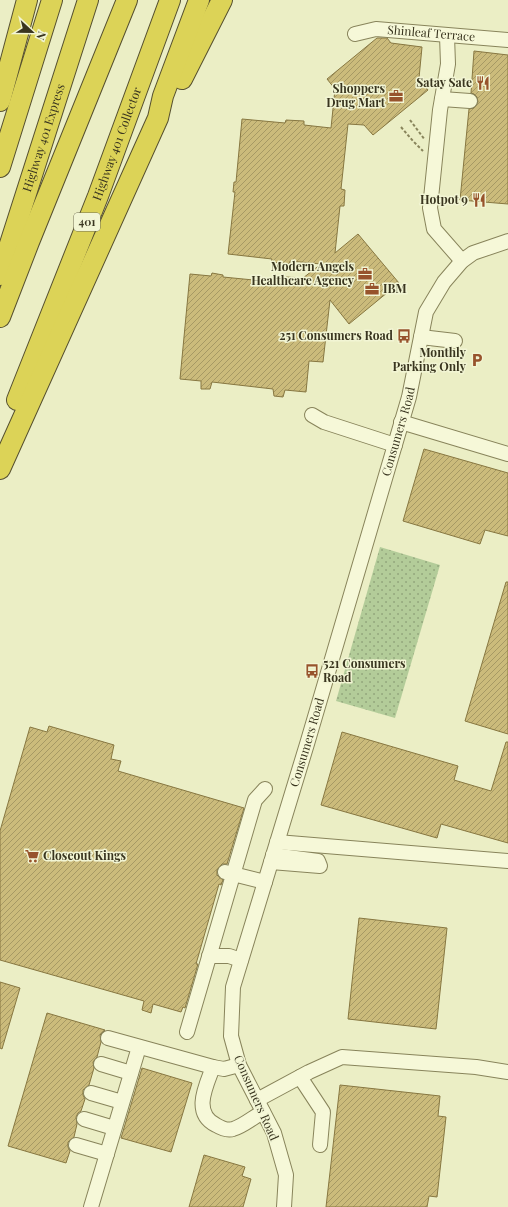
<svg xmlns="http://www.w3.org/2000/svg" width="508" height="1207" viewBox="0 0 508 1207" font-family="'Playfair Display',serif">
	<defs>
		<pattern id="grass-dots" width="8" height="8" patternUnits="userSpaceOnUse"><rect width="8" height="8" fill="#b3cc99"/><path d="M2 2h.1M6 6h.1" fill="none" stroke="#93a67c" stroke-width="1.8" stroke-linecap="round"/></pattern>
		<pattern id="building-hatch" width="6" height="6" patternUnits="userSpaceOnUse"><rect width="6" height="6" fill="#cbbb7b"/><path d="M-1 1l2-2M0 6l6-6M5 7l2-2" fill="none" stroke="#a69964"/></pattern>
	</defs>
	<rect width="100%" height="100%" fill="#ebeec5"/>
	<!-- grass -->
	<path fill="url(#grass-dots)" d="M380,547L440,565L395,718L336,701Z"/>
	<!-- building -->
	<path fill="url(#building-hatch)" stroke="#877741" d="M377,38H387L391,43L422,47L419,78L428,90L373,135L364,125L348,124L341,189L345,190L344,206H340L335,253L358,234L399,283L349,324L330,300L323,362L309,361L306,392L285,390L283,397L274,396L273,389L212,382L210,389H201V381L180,379L190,274L211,276L212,273L223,275V277L284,283L286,277L303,278L321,264L290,261V264L271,262L272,259L228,254L235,192H233L234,182H236L242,119L285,123L286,120L304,121V125L331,128L335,89L327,79Z
		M474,51L508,55V204L460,200L469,109L474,108L478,102L477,97L474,94L471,93Z
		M424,449L508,473V536L485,530L480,544L403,521Z
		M506,582H508V734L465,721Z
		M49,726L114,745L111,759L121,761L118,771L244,808L227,864H222L217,870V875L223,880L221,885L219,884L196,964H198L185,1008L183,1007L181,1012L153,1004L151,1013L142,1010L144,1001L0,960V831L30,727L47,732Z
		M342,732L458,766L454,780L491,791L506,742H508V843L441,824L437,838L321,805Z
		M359,918L447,928L436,1029L348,1019Z
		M0,982L20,988L2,1049L0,1048Z
		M47,1013L105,1030L100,1035L101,1042L97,1057L93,1062L94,1068L89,1085L83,1090V1095L85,1099L81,1111L78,1113L76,1117L77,1124L74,1137L68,1142V1147L70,1151L66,1163L8,1146Z
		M142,1068L192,1083L171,1152L121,1138Z
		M340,1085L440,1096L438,1116L446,1117L437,1197L429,1196L427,1207H326Z
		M204,1155L245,1167L242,1176L251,1179L243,1207H189Z"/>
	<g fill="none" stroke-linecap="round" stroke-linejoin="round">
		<defs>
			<g id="minor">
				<path id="s1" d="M355,34L376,29L508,40"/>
				<path d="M447,36L448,64L440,110L430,208L434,229L462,261"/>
				<path d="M442,99L470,101"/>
				<path d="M421,337L455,341"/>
				<path d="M312,415L324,422L395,445"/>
				<path d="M401,422L508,454"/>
				<path d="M277,842L508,861"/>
				<path d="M271,862L320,866L318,861L273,855"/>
				<path d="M225,872L265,882"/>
				<path d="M209,956H229L241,960"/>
				<path d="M187,1032L255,800L265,789"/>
				<path d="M108,1038L213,1067L224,1069L239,1065"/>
				<path d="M101,1064L131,1073"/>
				<path d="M213,1067C206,1086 192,1113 216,1125C221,1128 227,1131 233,1129C242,1127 255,1116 263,1112"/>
				<path d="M300,1077L323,1112L320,1145"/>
				<path d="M91,1093L122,1102"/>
				<path d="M257,1100L309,1072L342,1057L476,1067L508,1072"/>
				<path d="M84,1119L114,1128"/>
				<path d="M76,1145L107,1154"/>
				<path d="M91,1207L139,1047"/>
				<path id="s2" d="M284,1207L286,1175L274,1133L239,1065L231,1036L233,987L307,744L409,397L426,312L444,282L462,261L473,253L508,241"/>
			</g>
			<g id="highway">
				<path d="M182,79L222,0"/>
				<path d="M0,101L27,0"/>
				<path d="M0,167L52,0"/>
				<path id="s3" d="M0,275L88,0"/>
				<path d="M0,317L29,242L127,0"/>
				<path id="s4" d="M17,400L98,196L170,0"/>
				<path d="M0,469L158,118L163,96L199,0"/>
			</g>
		</defs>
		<!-- minor casing -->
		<use href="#minor" stroke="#88845b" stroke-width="16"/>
		<!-- highway casing -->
		<use href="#highway" stroke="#56502f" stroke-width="22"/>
		<!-- path -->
		<path stroke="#88845b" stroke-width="2" stroke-dasharray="3 2" stroke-linecap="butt" d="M410,120L425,140
			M401,127L413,141L423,151"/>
		<!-- minor -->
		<use href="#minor" stroke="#f6f8d8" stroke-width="14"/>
		<!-- highway -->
		<use href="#highway" stroke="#dcd357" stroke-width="20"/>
	</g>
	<!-- icons -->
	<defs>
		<symbol id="restaurant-bare" viewBox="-9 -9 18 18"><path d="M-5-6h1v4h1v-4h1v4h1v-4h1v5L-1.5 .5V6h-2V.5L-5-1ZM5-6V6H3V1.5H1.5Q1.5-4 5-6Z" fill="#97532c" stroke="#f2f5d4" stroke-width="2.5" paint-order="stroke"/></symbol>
		<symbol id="office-bare" viewBox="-9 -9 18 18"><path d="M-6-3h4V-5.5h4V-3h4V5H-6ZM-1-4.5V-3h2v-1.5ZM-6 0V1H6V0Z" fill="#97532c" stroke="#f2f5d4" stroke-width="2.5" paint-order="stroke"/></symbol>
		<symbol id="bus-bare" viewBox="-9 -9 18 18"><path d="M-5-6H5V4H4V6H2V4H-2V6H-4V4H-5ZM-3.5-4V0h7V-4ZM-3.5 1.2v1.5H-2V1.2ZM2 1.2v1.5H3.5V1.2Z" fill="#97532c" stroke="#f2f5d4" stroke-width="2.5" paint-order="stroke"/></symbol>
		<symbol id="parking-bare" viewBox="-9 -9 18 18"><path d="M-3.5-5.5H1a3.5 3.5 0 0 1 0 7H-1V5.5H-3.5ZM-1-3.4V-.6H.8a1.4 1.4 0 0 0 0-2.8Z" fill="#97532c" stroke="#f2f5d4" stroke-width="2.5" paint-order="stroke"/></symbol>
		<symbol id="supermarket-bare" viewBox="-9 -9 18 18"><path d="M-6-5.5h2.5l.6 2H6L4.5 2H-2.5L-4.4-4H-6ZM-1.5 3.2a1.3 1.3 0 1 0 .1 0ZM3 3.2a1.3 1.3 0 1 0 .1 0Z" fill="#97532c" stroke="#f2f5d4" stroke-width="2.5" paint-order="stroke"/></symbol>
	</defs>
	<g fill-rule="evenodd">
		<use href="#restaurant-bare" x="473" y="73" width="20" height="20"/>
		<use href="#office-bare" x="386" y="86" width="20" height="20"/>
		<use href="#restaurant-bare" x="469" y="190" width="20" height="20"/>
		<use href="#office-bare" x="355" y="264" width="20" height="20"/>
		<use href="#office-bare" x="362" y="279" width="20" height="20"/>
		<use href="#bus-bare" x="394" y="326" width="20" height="20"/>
		<use href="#parking-bare" x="467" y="350" width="20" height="20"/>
		<use href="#bus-bare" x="302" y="661" width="20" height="20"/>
		<use href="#supermarket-bare" x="22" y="846" width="20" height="20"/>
	</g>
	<g text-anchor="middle" stroke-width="3" stroke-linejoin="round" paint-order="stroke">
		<!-- shield labels -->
		<rect fill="#f2f5d4" stroke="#706f55" stroke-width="1" x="74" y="213" width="26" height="18" rx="3"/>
		<g font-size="11" font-weight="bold" fill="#39351f">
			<text x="87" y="226">401</text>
		</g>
		<!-- street labels -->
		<g font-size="12" fill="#39351f" stroke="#f2f5d4">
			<text dy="4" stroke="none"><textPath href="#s1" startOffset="77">Shinleaf Terrace</textPath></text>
			<text dy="4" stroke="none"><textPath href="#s3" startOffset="144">Highway 401 Express</textPath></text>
			<text dy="4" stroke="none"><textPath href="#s4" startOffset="275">Highway 401 Collector</textPath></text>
			<text dy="4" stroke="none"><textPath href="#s2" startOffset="811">Consumers Road</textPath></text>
			<text dy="4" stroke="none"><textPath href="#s2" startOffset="487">Consumers Road</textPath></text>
			<text transform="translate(256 1098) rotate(66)" y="4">Consumers Road</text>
		</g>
		<!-- poi labels -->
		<g font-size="12" font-weight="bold" fill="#39351f" stroke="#f2f5d4" text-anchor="end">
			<text x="472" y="87">Satay Sate</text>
			<text x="385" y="93">Shoppers<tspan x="385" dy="14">Drug Mart</tspan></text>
			<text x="468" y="204">Hotpot 9</text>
			<text x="354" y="271">Modern Angels<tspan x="354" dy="14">Healthcare Agency</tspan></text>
			<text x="383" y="293" text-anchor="start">IBM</text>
			<text x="393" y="340">251 Consumers Road</text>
			<text x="466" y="357">Monthly<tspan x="466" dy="14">Parking Only</tspan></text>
			<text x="323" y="668" text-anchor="start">521 Consumers<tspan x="323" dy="14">Road</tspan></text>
			<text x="43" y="860" text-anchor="start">Closeout Kings</text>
		</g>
	</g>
	<!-- north arrow -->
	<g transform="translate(32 32) rotate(112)" stroke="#f2f5d4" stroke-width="3" paint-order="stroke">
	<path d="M0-3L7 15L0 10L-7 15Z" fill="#39351f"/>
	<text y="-6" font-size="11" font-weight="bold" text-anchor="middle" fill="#39351f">N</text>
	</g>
</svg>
